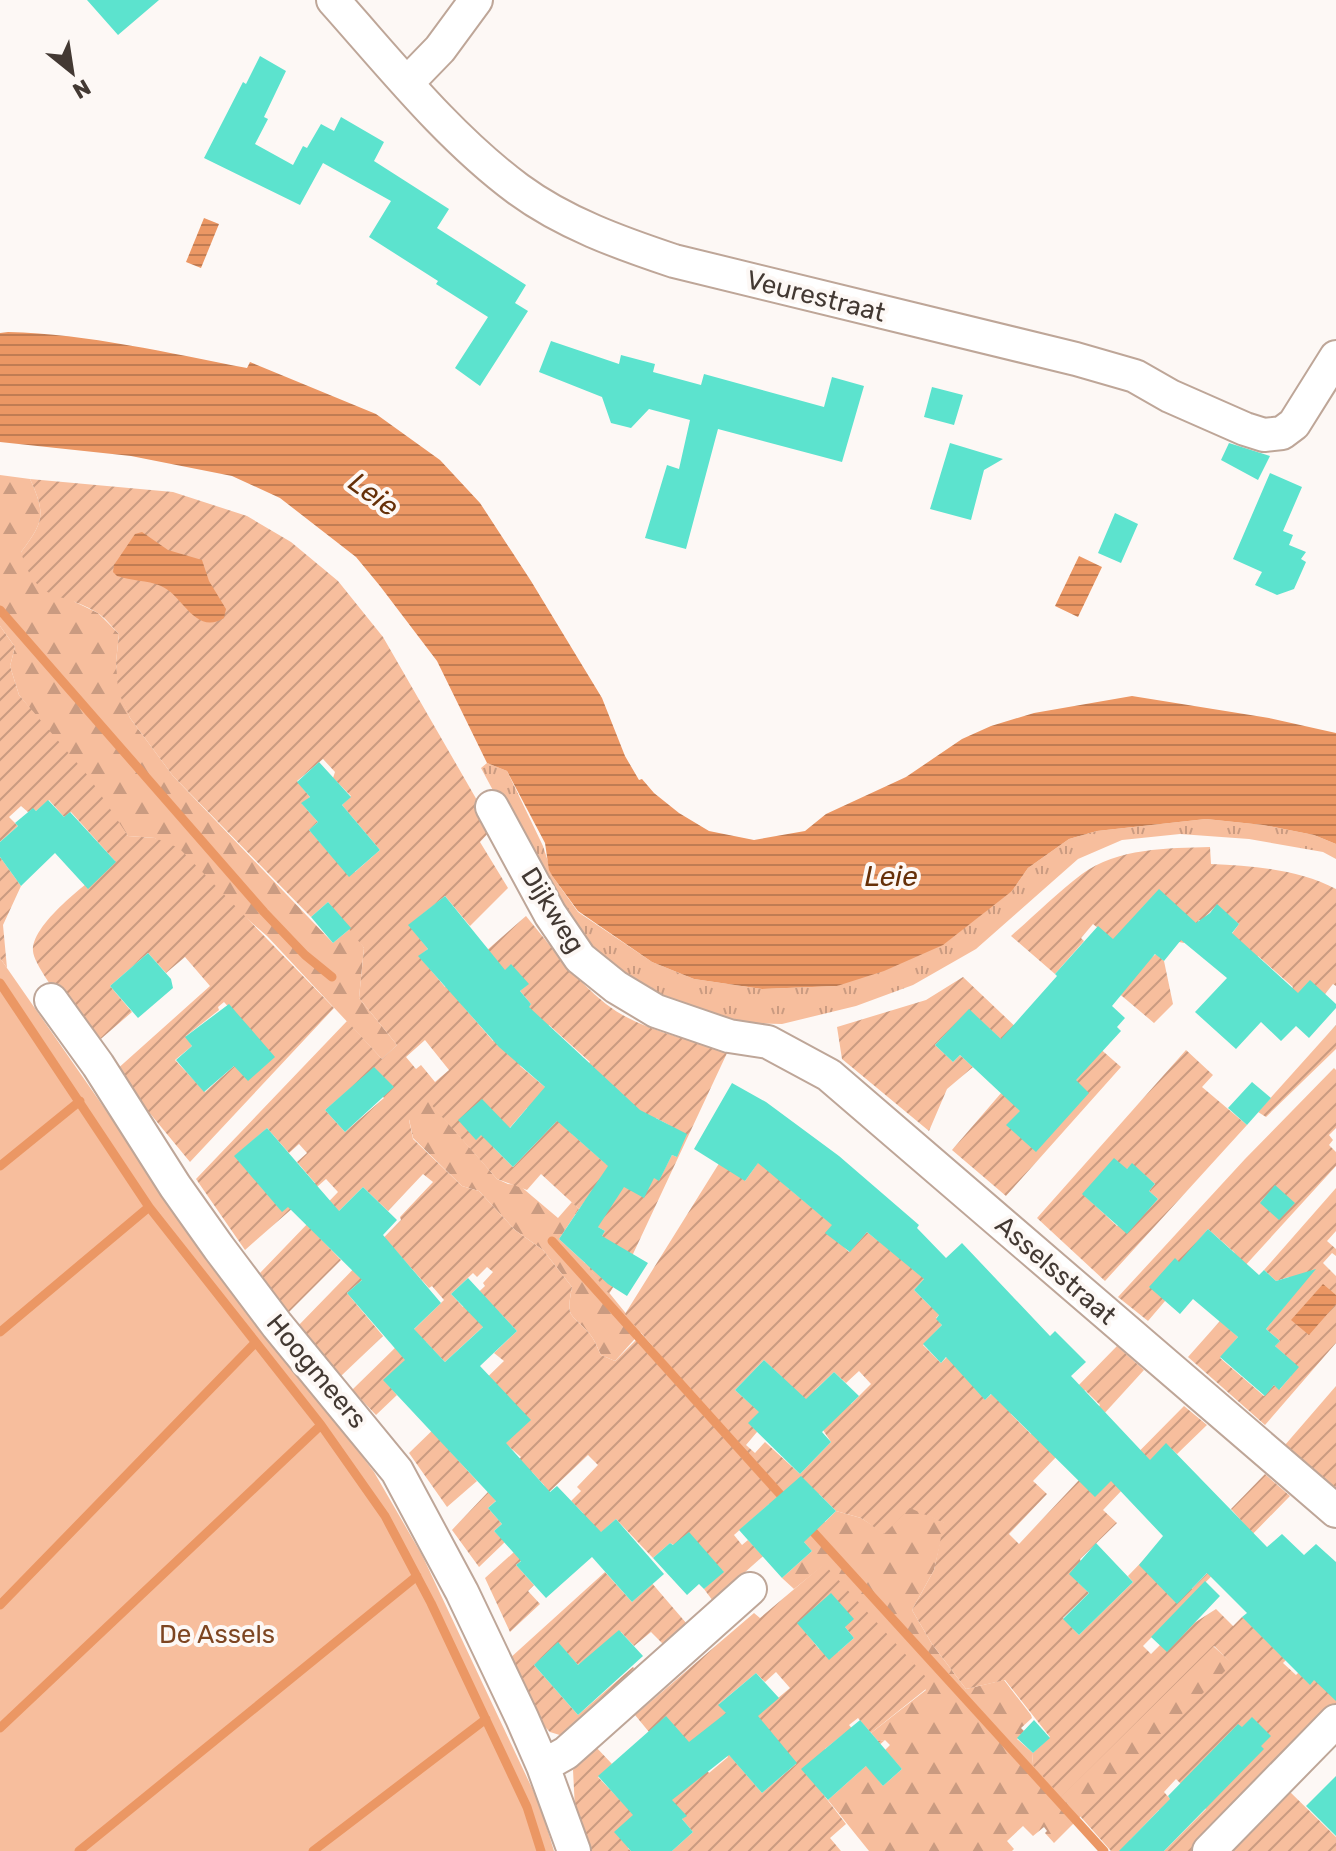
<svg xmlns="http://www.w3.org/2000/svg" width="1336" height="1851" viewBox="0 0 1336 1851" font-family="Rubik,sans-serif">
	<defs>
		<pattern id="grass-tufts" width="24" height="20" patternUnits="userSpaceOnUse" patternTransform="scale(2)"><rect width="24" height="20" fill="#f7be9d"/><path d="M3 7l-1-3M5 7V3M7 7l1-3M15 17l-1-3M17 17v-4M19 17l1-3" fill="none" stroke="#ca9b81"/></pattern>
		<pattern id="forest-firs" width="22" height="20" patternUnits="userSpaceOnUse" patternTransform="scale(2)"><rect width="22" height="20" fill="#f7be9d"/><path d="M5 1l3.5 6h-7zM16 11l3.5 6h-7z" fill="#ca9b81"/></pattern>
		<pattern id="garden-furrows" width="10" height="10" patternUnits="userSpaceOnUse" patternTransform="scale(2)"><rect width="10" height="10" fill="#f7be9d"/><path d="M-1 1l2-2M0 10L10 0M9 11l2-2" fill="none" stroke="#ca9b81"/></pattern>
		<pattern id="water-rules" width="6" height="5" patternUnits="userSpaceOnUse" patternTransform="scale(2)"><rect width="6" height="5" fill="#eb9764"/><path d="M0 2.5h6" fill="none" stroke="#c07c53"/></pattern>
	</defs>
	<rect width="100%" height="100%" fill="#fdf8f5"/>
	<!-- grass -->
	<path fill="url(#grass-tufts)" d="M487,763L507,771L543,846L553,877L578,912L652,962L694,979L762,989L837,986L1012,891L1028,868L1069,839L1097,831L1206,819L1263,825L1314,835L1336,844V859L1323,852L1249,839L1180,834L1122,840L1078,859L976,949L913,985L856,1006L782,1024L734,1023L629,986L588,950L542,882L481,768Z"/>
	<!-- forest -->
	<path fill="url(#forest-firs)" d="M0,475L30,479C46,514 44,522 21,552L75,602L98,613L119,634L116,662L119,691L130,718L173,776L333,943L351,928L364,948L359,998L397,1045L382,1059L267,936L155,838L128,836L68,755L19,695L10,666L15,647L0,626Z
		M428,1100L497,1179L508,1184L519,1185L558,1218L572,1202L579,1209L559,1239L585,1263L641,1332L615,1361L601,1355C597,1347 594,1338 588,1332C570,1312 566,1319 572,1287L543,1250L515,1230L479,1191L462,1186L413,1138L409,1119Z
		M808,1505L825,1522L836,1511L861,1518L884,1533L910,1507L945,1523L934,1570L912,1610L932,1644L966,1689L1004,1680L1031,1715L1032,1718L1021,1728L1024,1731L1017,1739L1033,1753L1032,1764L1213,1646L1233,1664L1054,1843L1045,1833L1047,1831L1044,1827L1033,1836L1023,1826L1007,1841L1014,1849L1012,1851H869L828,1800L867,1765L883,1786L902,1769L885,1750L890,1745L885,1740L878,1741L871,1733L926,1690L824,1565L794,1589L782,1578L812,1551L788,1524Z"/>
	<!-- park -->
	<path fill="#f7be9d" d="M0,958L185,1224L374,1472L422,1555L540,1805L554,1851H0Z"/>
	<!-- garden -->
	<path fill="url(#garden-furrows)" fill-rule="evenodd" d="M30,479L173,492L247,516L291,542L338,581L383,637L493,828L480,842L508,888L470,926L445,896L409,925L428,949L419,956L445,987L526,916C551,946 575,980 606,1004C639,1030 688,1039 728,1051L633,1254L609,1294L585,1263L605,1231L598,1227L585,1201L579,1209L541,1174L527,1190L497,1179L428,1101L409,1120L413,1139L462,1186L479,1191L515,1230L543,1250L572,1287C566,1319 570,1312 588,1332C594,1338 597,1347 601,1355L615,1361L636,1340L795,1517L769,1504L734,1535L742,1545L748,1540L763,1556L713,1601L704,1589L723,1571L670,1543L653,1558L616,1519L587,1545L565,1522L516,1565L534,1585L528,1591L540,1604L510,1632L485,1578L562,1509L575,1521L583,1513L571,1501L581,1491L577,1487L598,1465L588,1455L547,1494L544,1485L532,1472L518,1480L488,1508L502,1524L494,1531L505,1542L479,1567L452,1530L521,1457L477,1419L447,1448L477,1481L447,1507L409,1453L504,1361L494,1353L517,1331L499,1312L445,1362L426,1342L384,1380L397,1395L376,1415L352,1390L444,1300L432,1286L429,1288L396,1251L347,1293L383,1336L341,1376L297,1327L401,1220L400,1217L433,1182L423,1174L388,1211L363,1187L316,1234L341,1260L287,1314L260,1273L338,1192L326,1179L245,1250L196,1179L347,1021L382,1059L397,1045L359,998L364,948L328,902L311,917L173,776L130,718L118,691L116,662L119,634C112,627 105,617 96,612C58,589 37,605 21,552C44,522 46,514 30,479ZM323,759L335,772L333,778L351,796L342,805L380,850L355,872L337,853L332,856L309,830L318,822L302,804L310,797L297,781ZM503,972L528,984L520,991L531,1004L493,1041L462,1005ZM549,1025L590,1062L558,1098L520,1066L537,1040ZM425,1040L449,1070L435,1082L421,1065L416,1069L406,1057ZM365,1076L384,1098L345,1132L325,1110ZM527,1108L555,1123L513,1167L493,1147ZM656,1118L669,1125L677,1157L672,1155L659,1180L631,1166ZM267,1128L289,1153L299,1144L307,1153L297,1162L315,1183L282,1211L235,1156ZM572,1134L624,1135L606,1164ZM487,1267L493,1272L483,1283L485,1286L463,1307L451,1294L473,1273L477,1277Z
		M0,626L15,647L10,666L19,695L89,777L128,836L155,838L179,848L334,1008L190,1162L115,1071L210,986L185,957L166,973L148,953L110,986L132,1012L95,1044C82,1026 34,969 33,951C31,923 94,878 115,861L71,812L64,817L49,800L36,811L33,809L28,812L21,806L9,817L18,826L0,842ZM224,1002L261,1042L205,1092L175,1060L192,1046L186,1036L219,1010L218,1007Z
		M1210,847L1211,864C1253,866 1298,869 1336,889V986L1333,984L1325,994L1291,1000L1286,996L1293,987L1258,956L1238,978L1226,942L1239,924L1217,905L1201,921L1199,920L1184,943L1179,942L1157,925L1151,958L1156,954L1164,961L1173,1004L1154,1023L1116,991L1081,1032L1121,1067L1006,1196L952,1150L1002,1092L1015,1052L969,1010L935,1045L953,1062L960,1055L973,1067L947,1089L929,1131L842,1059L837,1027L926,1000L963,977L1040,1050L1122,948L1093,924L1081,938L1084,941L1055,974L1011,936C1034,916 1057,893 1082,874C1117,848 1168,848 1210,847Z
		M0,857L21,886L3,925L7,968L0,958Z
		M1336,1025V1049L1266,1117L1258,1112Z
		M1186,1050L1213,1075L1202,1087L1247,1125L1105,1281L1037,1218ZM1132,1164L1155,1184L1149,1191L1158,1199L1133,1226H1117L1083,1194L1127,1169Z
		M1334,1068L1336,1070V1128L1329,1135L1333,1140L1329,1145L1336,1152V1166L1242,1269L1234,1252L1208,1229L1193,1247L1165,1301L1148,1321L1118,1297L1245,1159Z
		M728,1149L745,1181L760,1160L788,1188L850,1239L844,1247L849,1252L867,1232C886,1248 908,1261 926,1277L914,1290L931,1307L970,1284L936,1318L942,1325L923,1345L941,1363L964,1340L985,1400L1016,1372L1011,1414L1031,1434L1117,1346L1144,1370L1102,1416L1096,1410L1100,1405L1085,1390L1055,1419L1059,1454L1033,1481L1047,1494L1009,1534L1019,1544L1079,1480L1095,1496L1184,1406L1207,1425L1177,1454L1166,1444L1103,1510L1117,1523L1080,1559L1081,1562L1070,1574L1089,1593L1063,1618L1079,1635L1133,1582L1128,1576L1153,1550L1192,1589L1218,1562L1245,1525L1231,1509L1265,1474L1290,1496L1143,1646L1151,1654L1160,1645L1216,1609L1233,1626L1242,1617L1300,1646L1283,1663L1296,1675L1336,1635V1704L1191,1851H1164L1206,1809L1176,1779L1164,1792L1172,1801L1162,1812L1159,1810L1130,1840L1140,1851H1111L1080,1816L1232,1664L1214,1646L1061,1797L1032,1764L1033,1753L1050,1737L1005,1680L966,1689L932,1644L912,1610L934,1570L944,1523L910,1508L884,1534L861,1518L836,1511L819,1494L801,1511L711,1414L625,1314ZM764,1360L782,1377L754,1407L735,1390ZM859,1371L871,1384L851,1404L815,1390L834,1372L846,1383ZM823,1430L831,1442L800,1474L765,1442L755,1453L746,1445L757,1432Z
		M1336,1188V1231L1327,1241L1336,1249V1256L1332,1253L1323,1263L1336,1276V1343L1265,1425L1188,1357L1220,1321L1238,1337L1220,1358L1264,1396L1274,1385L1280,1389L1291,1376L1285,1355L1275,1346L1280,1341L1266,1329L1300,1287L1289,1277L1276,1281L1264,1270Z
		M1336,1386V1488L1285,1445Z
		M626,1553L687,1624L664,1645L651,1632L634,1646L621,1632L578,1665L558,1643L534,1665L578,1715L633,1667L638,1673L566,1737L550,1732L543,1725L509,1659L605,1572L632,1602L650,1586Z
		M824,1564L925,1676L926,1689L871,1733L858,1718L849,1725L869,1748L878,1741L885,1740L866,1757L845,1733L825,1749L822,1793L846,1824L830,1838L841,1851H672L693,1832L682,1819L686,1816L667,1802L698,1779L704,1767L709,1773L728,1757L717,1743L628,1848L631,1851H588L575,1809L573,1770L595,1746L612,1764L598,1777L622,1802L649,1732L635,1715L754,1613L760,1618ZM798,1623L845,1627L854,1638L838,1652L829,1641L819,1649ZM776,1672L790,1688L740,1730L719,1704L756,1673L765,1682ZM707,1729L796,1764L762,1793Z
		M1287,1789L1336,1837V1851H1223Z"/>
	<!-- water -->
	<path fill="url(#water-rules)" d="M204,218L219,224L201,268L186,262Z
		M8,332C89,334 168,353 247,368L250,362L376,414L440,460L480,503L531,581L602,698L625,756L639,780L642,779L654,793L679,813L709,831L754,840L805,831L826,814L906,777L962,739L991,726L1034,713L1132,696L1269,718L1336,733V844L1314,835L1263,825L1206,819L1097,831L1069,839L1028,868L1012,891L943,945L884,971L837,986L762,989L694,979L652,962L578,911L553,877L549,870L545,843L507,771L487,763L437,661L380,586L356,557L280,498L232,476L131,456L0,442V333Z
		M142,532L168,550L202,560L209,581L226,609L224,618C195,636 183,595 161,586C147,580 131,581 117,576L113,572L114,565L135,534Z
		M1079,556L1102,567L1078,617L1055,606Z
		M1323,1284L1336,1295V1304L1309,1335L1291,1320Z"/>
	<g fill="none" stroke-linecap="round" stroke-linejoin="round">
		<!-- stream -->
		<path stroke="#eb9764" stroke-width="9" d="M0,610L264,912L305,955L332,977
			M0,983L149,1207L321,1425L385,1516L431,1603L527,1807L541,1851
			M0,1166L80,1101
			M552,1241L787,1502
			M0,1332L149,1207
			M807,1525L1104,1851
			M0,1605L255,1343
			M0,1728L321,1425
			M79,1851L417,1576
			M313,1851L486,1719"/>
	</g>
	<!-- building -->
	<path fill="#5ce3ce" d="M87,0H159L118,35Z
		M260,56L286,71L264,117L268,119L255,144L293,165L303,146L307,148L321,124L334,131L341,117L384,142L374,161L449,209L437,228L526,285L515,303L528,311L480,386L455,368L488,317L436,284L438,281L369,237L391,201L323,163L300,205L204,158L243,82L246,84Z
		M551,341L619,364L621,355L655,364L653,372L701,385L704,374L824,407L832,377L864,386L842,462L718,429L686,549L645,538L667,465L679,469L690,420L649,409L631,428L611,423L602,397L539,372Z
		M932,387L963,395L954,425L924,417Z
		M950,443L1003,459L984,470L971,520L930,509Z
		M1229,443L1270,456L1258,480L1221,460Z
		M1270,473L1302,487L1283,531L1293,535L1289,545L1306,552L1301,559L1306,562L1294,589L1277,595L1255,585L1262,572L1233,559Z
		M1115,513L1138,524L1121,563L1098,553Z
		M319,762L351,797L342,805L380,850L349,877L309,830L318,822L301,803L310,797L297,782Z
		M48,800L64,817L70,812L116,862L88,889L55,853L21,886L0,857V842L18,826L15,823L33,808L36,811Z
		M1159,889L1196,923L1210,913L1217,904L1239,924L1232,933L1298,993L1310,980L1336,1004V1008L1309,1038L1296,1026L1281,1041L1261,1022L1236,1049L1195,1012L1227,978L1181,940L1164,961L1155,954L1112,1006L1125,1018L1117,1027L1121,1031L1076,1080L1089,1093L1036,1152L1006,1125L1020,1111L960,1055L953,1062L935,1045L969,1009L1001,1039L1057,976L1055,974L1098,926L1113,939Z
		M445,896L505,970L511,964L529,984L520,991L531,1004L529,1007L640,1110L687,1134L677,1157L672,1155L659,1181L654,1178L644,1198L624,1187L598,1227L605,1231L602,1236L648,1263L627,1296L608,1284L559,1239L608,1166L557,1121L513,1167L481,1135L476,1140L458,1120L482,1099L510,1128L545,1087L499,1047L418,956L428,949L408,925Z
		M328,902L351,928L333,943L311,917Z
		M148,953L171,979L173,988L138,1018L110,986Z
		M229,1004L275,1057L248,1081L234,1066L204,1092L176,1060L192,1046L185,1037Z
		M374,1067L394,1087L345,1132L325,1110Z
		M1252,1082L1271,1098L1247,1125L1228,1108Z
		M732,1083L766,1102L839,1156L919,1225L917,1228L946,1258L962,1243L1050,1336L1055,1331L1086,1362L1071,1376L1150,1460L1166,1443L1267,1547L1282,1534L1304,1555L1316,1544L1336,1562V1701L1314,1680L1310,1685L1242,1617L1247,1613L1207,1573L1177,1604L1139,1565L1163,1536L1111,1481L1095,1497L991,1394L985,1400L946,1357L941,1363L923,1344L942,1325L936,1319L939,1315L914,1290L924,1279L867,1232L850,1252L825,1233L832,1225L758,1163L745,1181L694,1149Z
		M267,1128L339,1211L363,1187L397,1220L383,1235L441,1303L414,1329L445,1362L483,1327L451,1294L468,1278L517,1331L480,1366L531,1420L506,1443L550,1492L557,1486L601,1532L616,1519L664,1574L632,1602L592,1557L546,1598L516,1565L521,1561L494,1531L502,1524L488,1508L496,1501L383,1380L405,1360L347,1293L362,1280L288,1207L282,1212L234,1156Z
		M1114,1158L1127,1169L1132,1163L1155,1184L1149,1191L1158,1199L1127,1234L1082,1194Z
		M1275,1185L1295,1203L1279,1220L1260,1203Z
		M1208,1229L1259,1275L1264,1270L1276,1281L1316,1269L1266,1329L1280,1341L1275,1346L1299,1367L1279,1390L1274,1385L1265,1396L1220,1357L1238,1337L1193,1299L1180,1314L1149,1287L1175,1258L1179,1262Z
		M764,1360L806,1399L834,1372L859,1396L822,1432L831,1442L800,1474L748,1423L759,1412L735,1390Z
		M801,1476L836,1511L804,1542L812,1551L782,1578L739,1530Z
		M689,1532L724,1572L704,1589L699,1584L687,1595L653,1558L670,1543L673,1545Z
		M1096,1543L1133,1582L1079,1635L1063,1619L1089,1593L1069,1574Z
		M1205,1581L1220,1596L1167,1652L1151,1637Z
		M831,1593L854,1619L845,1627L854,1638L829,1660L797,1623Z
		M619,1630L643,1656L578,1715L534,1665L558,1642L578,1665Z
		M756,1673L779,1698L758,1716L797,1763L762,1793L729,1755L672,1800L687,1816L682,1819L693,1832L672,1851H631L614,1832L633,1815L598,1776L666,1716L689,1742L726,1713L718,1705Z
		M1252,1717L1271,1736L1261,1746L1264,1749L1164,1851H1119L1170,1799L1168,1796L1238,1724L1242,1727Z
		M860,1720L902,1769L883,1786L866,1766L828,1800L801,1769Z
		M1034,1720L1050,1738L1033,1753L1017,1738Z
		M1336,1776V1836L1306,1806Z"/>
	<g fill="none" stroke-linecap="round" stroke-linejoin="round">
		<defs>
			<path id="minor" d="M333,0C391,65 448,137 518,189C564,223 620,243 674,261L1076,359L1135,376L1170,396L1245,429L1264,435L1282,433L1294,424L1336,357
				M408,82L440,49L476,0
				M492,807L550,914L580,958L616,987L656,1011L729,1036L768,1042L829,1075L1336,1511
				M51,1000L98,1065L175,1186L219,1248L277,1325L397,1471L462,1592L522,1718L543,1766L574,1851
				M543,1766L566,1753L750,1589
				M1209,1851L1336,1721"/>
		</defs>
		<!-- minor casing -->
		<use href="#minor" stroke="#bea698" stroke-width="36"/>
		<!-- minor -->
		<use href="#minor" stroke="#fff" stroke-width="32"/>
	</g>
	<g text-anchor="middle" stroke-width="8" stroke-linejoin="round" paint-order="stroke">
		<!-- street labels -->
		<g font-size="26" fill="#433933" stroke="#fdf8f5">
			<text transform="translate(816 296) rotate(14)" y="9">Veurestraat</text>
			<text transform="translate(553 910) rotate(58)" y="9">Dijkweg</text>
			<text transform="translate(1056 1270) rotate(41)" y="9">Asselsstraat</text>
			<text transform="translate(317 1371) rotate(50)" y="9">Hoogmeers</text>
		</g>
		<!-- park labels -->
		<g font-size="26" fill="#7d4521" stroke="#fdf8f5">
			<text x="217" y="1643">De Assels</text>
		</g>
		<!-- water labels -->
		<g font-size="28" font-style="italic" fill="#663008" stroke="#fdf8f5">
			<text transform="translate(374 494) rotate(36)" y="10">Leie</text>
			<text x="891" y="886">Leie</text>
		</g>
	</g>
	<!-- north arrow -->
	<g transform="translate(72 72) rotate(150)" stroke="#fdf8f5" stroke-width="6" paint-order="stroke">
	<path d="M0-6L14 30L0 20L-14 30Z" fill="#433933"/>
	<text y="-12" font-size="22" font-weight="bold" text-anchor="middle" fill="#433933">N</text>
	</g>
</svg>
